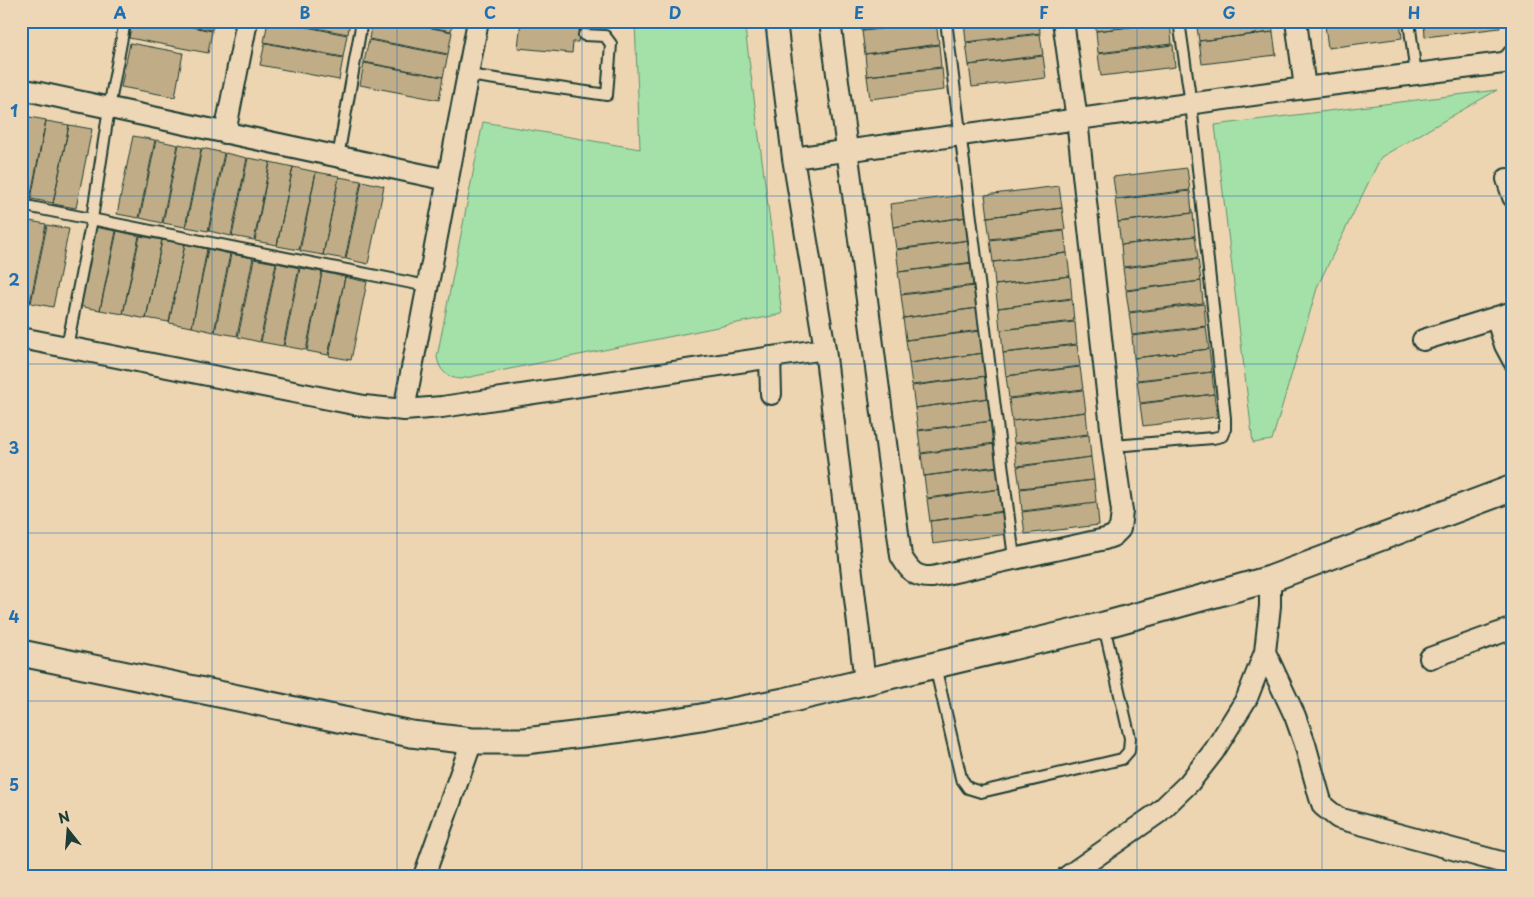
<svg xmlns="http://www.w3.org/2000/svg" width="1534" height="897" viewBox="0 0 1534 897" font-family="'Playpen Sans',sans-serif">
	<rect width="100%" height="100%" fill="#edd5b1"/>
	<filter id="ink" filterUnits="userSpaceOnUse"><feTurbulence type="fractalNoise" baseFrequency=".02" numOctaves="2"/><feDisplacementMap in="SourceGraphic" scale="10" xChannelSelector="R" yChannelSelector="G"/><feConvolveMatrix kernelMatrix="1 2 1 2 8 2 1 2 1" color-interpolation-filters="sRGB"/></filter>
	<g filter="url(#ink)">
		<!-- green -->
		<path fill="#a4e1a8" stroke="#628f6e" d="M635,21H744L782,314L460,379C447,378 439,370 437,357L483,122L640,149Z
			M1497,90L1381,157L1318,285L1272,440L1253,443L1215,125Z"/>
		<!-- building -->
		<path fill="#c0ad87" stroke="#1f3d34" d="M132,21H162L212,31L208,53L129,38Z
			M166,21H214L212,30Z
			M268,21H276L347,35L343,57L264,42Z
			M279,21H350L348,34Z
			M372,21H396L452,32L448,54L369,39Z
			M398,21H453L451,31Z
			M521,21H580L578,42H573L572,53L518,48Z
			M861,21H936V22L862,31Z
			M964,21H1039L1040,33L966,42Z
			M1095,21H1170V22L1096,31Z
			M1196,21H1272L1273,32L1199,41Z
			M1325,21H1354L1325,25Z
			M1357,21H1400L1402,38L1328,48L1325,25Z
			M1424,21H1499L1500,28L1425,37Z
			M936,22L939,44L865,54L862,31Z
			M1170,22L1172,44L1098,53L1096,31Z
			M1273,32L1276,55L1202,64L1199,41Z
			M1040,34L1043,55L969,65L966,43Z
			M369,40L448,55L443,77L364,62Z
			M130,43L183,53L175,97L121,87Z
			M265,43L343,58L339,80L260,65Z
			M939,45L941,67L867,76L865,54Z
			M1173,45L1175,67L1101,76L1098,54Z
			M1043,56L1046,78L972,87L969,65Z
			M364,63L443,77L439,100L360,85Z
			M942,68L944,90L870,99L867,76Z
			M24,116L46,120L30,199L21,197V129Z
			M46,121L69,125L53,203L31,199Z
			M69,125L92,129L76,208L53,204Z
			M133,136L155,140L139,218L117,214Z
			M156,140L178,145L162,223L140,218Z
			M179,144L201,149L185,227L163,223Z
			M202,148L224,153L208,231L186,227Z
			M225,153L247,158L231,236L209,231Z
			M248,158L270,162L254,240L232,236Z
			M270,162L293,167L277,245L255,241Z
			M293,167L316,172L299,250L277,246Z
			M1187,168L1190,190L1116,199L1113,177Z
			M316,172L339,176L323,255L300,251Z
			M339,177L361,181L345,259L323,255Z
			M362,181L384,186L368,264L346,259Z
			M1059,186L1062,208L988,217L985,195Z
			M1190,191L1192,213L1118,222L1115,200Z
			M964,195L967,217L893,227L890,204Z
			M1062,208L1065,230L990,239L987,217Z
			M1193,213L1195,236L1121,245L1118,222Z
			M967,217L970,240L896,249L893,227Z
			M24,220L46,224L30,303L21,301V232Z
			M47,225L69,229L53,307L31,303Z
			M94,227L116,231L100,310L78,306Z
			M117,231L139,236L123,314L100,310Z
			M1064,231L1067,253L993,262L990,240Z
			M140,236L162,240L146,319L123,314Z
			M1195,236L1198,258L1123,267L1121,245Z
			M162,240L185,244L169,322L146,318Z
			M970,240L973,262L899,272L896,250Z
			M185,244L207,249L192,327L169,323Z
			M208,249L230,254L214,332L192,327Z
			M1067,253L1070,276L995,285L993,262Z
			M231,254L253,258L237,336L215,332Z
			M254,259L276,263L260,342L238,337Z
			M1198,259L1201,281L1126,290L1123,268Z
			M277,263L299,268L283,346L261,342Z
			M972,263L975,285L901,294L898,272Z
			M300,268L322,272L306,350L284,346Z
			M322,272L345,277L328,355L307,351Z
			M1070,276L1072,298L998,308L995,285Z
			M345,277L367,282L351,360L329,356Z
			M1201,281L1203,303L1129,312L1126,291Z
			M975,286L978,308L904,318L901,295Z
			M1072,299L1074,321L1000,330L998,308Z
			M1204,304L1206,326L1132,335L1129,313Z
			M978,308L980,330L906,340L903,318Z
			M1075,322L1077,344L1003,353L1001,330Z
			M1206,327L1209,349L1134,358L1132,336Z
			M981,331L984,353L909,363L906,340Z
			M1077,345L1080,366L1006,376L1003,353Z
			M1209,349L1212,372L1137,380L1134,358Z
			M984,353L986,376L912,385L909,363Z
			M1080,367L1083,389L1009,398L1006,376Z
			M1212,372L1214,394L1140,403L1137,381Z
			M987,376L989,398L915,408L912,386Z
			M1083,390L1086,412L1012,421L1009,399Z
			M1214,394L1217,417L1143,426L1140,404Z
			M989,398L992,421L918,430L915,408Z
			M1086,412L1088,434L1014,443L1012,421Z
			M992,421L995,443L921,453L918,431Z
			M1089,435L1091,457L1017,466L1014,444Z
			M995,444L998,466L924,476L921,454Z
			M1091,457L1094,480L1020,488L1017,467Z
			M998,467L1001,489L927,498L924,476Z
			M1094,480L1096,502L1022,511L1020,489Z
			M1001,489L1004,511L930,521L927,499Z
			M1097,503L1099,525L1025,534L1022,512Z
			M1004,512L1007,534L933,544L930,521Z"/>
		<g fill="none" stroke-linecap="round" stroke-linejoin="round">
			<defs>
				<path id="service" d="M946,21L1014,558
					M1409,21L1416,75
					M468,75L607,95L611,44L605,36L584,35
					M338,157L362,21
					M21,205L427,286
					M67,347L92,219L109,108L125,21
					M1113,446L1213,438L1222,436L1225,429V418L1191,104L1179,21
					M935,666L961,778L968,788L981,792L1122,759L1129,751L1130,738L1104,626"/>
				<path id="minor" d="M776,21L793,158L825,349L865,682
					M830,21L901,556C909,570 915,578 932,577L1105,539L1113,536L1120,529L1122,511L1113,446L1077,120L1063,21
					M1296,21L1305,88
					M21,89L448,180
					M225,133L247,21
					M793,158L1305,88L1503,63L1509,60L1513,55
					M1507,179L1513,197
					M1496,317L1505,345L1513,360
					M21,338L364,406L404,410L442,407L825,349
					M1423,340L1513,312
					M770,357L771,394
					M404,410L478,21
					M1270,579V606L1265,652L1295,716L1305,744L1320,798L1323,806L1338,818L1512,865
					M1430,658L1513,628
					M424,876L472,741
					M1068,876L1158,813L1189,783L1214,751L1247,698L1265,652"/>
				<path id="tertiary" d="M21,653L411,734L472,741H525L623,729L701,717L784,701L1104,625L1270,579L1513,488"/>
			</defs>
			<!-- service casing -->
			<use href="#service" stroke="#1f3d34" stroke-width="14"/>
			<!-- minor casing -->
			<use href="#minor" stroke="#1f3d34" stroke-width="24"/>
			<!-- tertiary casing -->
			<use href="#tertiary" stroke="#1f3d34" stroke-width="29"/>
			<!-- service -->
			<use href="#service" stroke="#edd7b6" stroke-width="10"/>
			<!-- minor -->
			<use href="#minor" stroke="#edd7b6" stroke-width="20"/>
			<!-- tertiary -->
			<use href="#tertiary" stroke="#edd7b6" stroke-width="25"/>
		</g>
	</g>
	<!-- grid -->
	<path fill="none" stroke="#1f6fb2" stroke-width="1" stroke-opacity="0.55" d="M212,21V876M397,21V876M582,21V876M767,21V876M952,21V876M1137,21V876M1322,21V876M21,196H1513M21,364H1513M21,533H1513M21,701H1513"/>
	<!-- margin -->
	<rect width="1534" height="897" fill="none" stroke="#edd7b6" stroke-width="55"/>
	<!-- north arrow -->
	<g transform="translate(68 830) rotate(343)" stroke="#edd7b6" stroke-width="4" paint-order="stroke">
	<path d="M0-4L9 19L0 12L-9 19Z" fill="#1f3d34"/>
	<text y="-8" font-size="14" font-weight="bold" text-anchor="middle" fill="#1f3d34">N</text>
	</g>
	<rect x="28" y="28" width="1478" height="842" fill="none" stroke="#1f6fb2" stroke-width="2"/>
	<g font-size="16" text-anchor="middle" font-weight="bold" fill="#1f6fb2">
		<text x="120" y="19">A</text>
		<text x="305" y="19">B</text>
		<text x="490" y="19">C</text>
		<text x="675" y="19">D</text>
		<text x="859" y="19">E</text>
		<text x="1044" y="19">F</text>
		<text x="1229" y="19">G</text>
		<text x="1414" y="19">H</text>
		<text x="14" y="117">1</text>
		<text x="14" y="286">2</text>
		<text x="14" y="454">3</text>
		<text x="14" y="623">4</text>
		<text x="14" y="791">5</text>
	</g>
</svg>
